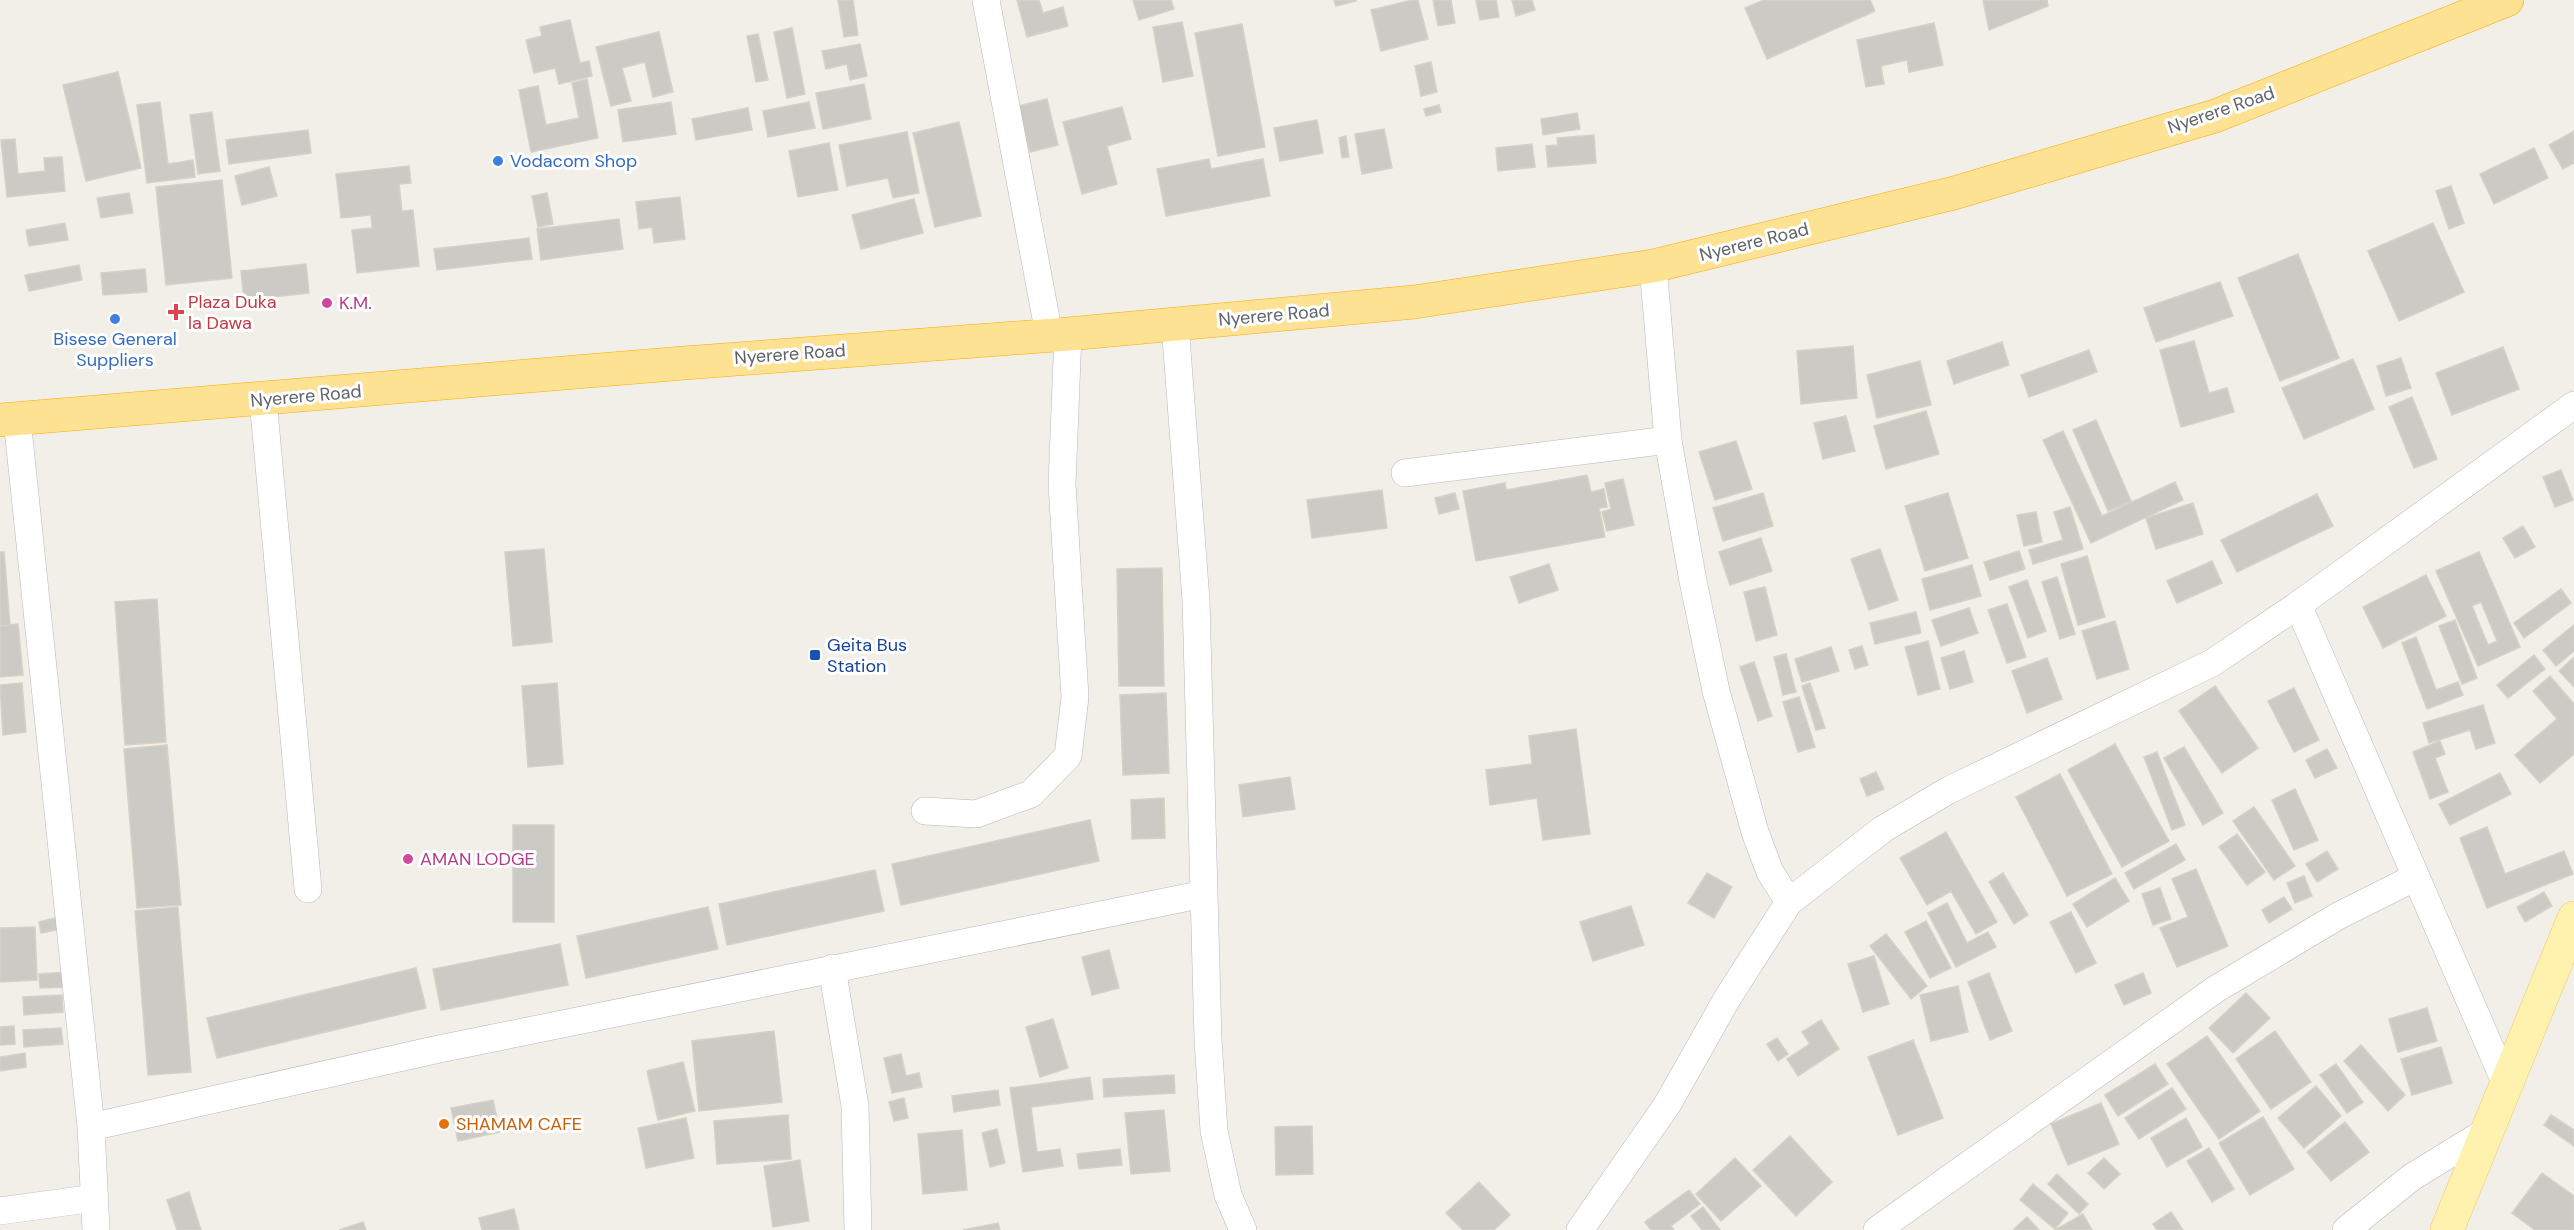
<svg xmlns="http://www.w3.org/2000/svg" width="2574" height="1230" viewBox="0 0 2574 1230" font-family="'DM Sans',sans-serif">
	<rect width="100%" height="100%" fill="#f1efe8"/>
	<!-- building -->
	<path fill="#cccac5" stroke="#d6d1c6" stroke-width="1.5" fill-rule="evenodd" d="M838,0H853L858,35L844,37Z
		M1017,0H1039L1043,13L1063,7L1068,26L1027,37Z
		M1133,0H1171L1174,9L1139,20Z
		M1334,0H1356V1L1336,6Z
		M1412,0H1418L1428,39L1381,51L1371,10Z
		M1433,0H1451L1455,23L1438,26Z
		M1476,0H1496L1499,17L1480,20Z
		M1512,0H1532L1535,10L1516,16Z
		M1764,0H1870L1875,11L1767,59L1745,8Z
		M1983,0H2047L2048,6L1989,30Z
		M570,20L580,63L589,61L592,76L559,84L555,68L534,73L526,40L542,36L540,27Z
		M1182,22L1193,76L1163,82L1153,27Z
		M1934,23L1943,65L1909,72L1907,60L1881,66L1884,84L1866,87L1857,40Z
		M1242,24L1265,147L1218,156L1195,33Z
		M792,28L805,94L787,98L774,32Z
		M659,32L673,92L653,97L645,62L622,68L631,101L611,106L596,47Z
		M758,34L768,80L756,82L747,36Z
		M860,44L867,76L850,80L847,64L826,69L822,51Z
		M1431,62L1437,92L1421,96L1415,66Z
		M118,72L141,168L86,181L63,85Z
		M587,79L598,138L531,152L519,90L538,86L546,125L579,118L572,83Z
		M864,84L871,119L823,129L816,93Z
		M1047,99L1058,145L1030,152L1018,106Z
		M160,102L168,164L193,160L195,177L147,183L137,105Z
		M671,102L676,134L623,142L618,110Z
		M809,102L815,128L768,137L763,111Z
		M1439,105L1441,112L1426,116L1424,109Z
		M1122,107L1131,139L1107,146L1117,184L1082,194L1063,122Z
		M748,108L752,130L696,140L692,119Z
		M212,112L220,171L198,174L190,115Z
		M1577,113L1580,129L1543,135L1541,119Z
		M1317,120L1323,153L1280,161L1274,128Z
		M959,122L981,216L935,227L913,133Z
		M1384,129L1392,168L1362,174L1355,134Z
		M308,130L311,153L229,164L226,140Z
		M2574,131V163L2563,169L2549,145Z
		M907,132L919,193L893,198L888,178L847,186L839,145Z
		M1594,135L1596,163L1548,167L1546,146L1558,145L1557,138Z
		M1346,136L1349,157L1342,158L1339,138Z
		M15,139L18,174L45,171L44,158L62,157L65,191L7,197L1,140Z
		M829,143L838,190L798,197L789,151Z
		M1532,144L1535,167L1498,171L1496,148Z
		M2534,148L2548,178L2494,204L2480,174Z
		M1209,159L1211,169L1263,159L1270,196L1166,216L1157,169Z
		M409,166L411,183L399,184L402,211L413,210L419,266L357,273L352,230L372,228L371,215L341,218L336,174Z
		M269,167L277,196L242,205L235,176Z
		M222,180L232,278L166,285L156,187Z
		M2451,186L2464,223L2449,229L2436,191Z
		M129,193L133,213L101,218L97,198Z
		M547,193L553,224L538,227L532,196Z
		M680,197L685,239L654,243L652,227L639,229L636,202Z
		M914,199L923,233L861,249L852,215Z
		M619,219L623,249L541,260L537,229Z
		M65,223L68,240L29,246L26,230Z
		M2433,223L2464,292L2399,321L2368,251Z
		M529,238L532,259L437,270L434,249Z
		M2298,254L2339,358L2280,381L2238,278Z
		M306,264L309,293L244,300L241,271Z
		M79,265L82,280L29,291L25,275Z
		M145,269L147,292L103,295L101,273Z
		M2220,282L2233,316L2156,342L2144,308Z
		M2194,341L2209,393L2227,388L2234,412L2181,427L2160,350Z
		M2002,342L2009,365L1954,384L1947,361Z
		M1853,346L1857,398L1801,404L1797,351Z
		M2503,347L2519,389L2452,415L2436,373Z
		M2089,350L2097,372L2029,397L2021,375Z
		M2401,358L2411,388L2386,396L2377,366Z
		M2353,359L2374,409L2304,439L2282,388Z
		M1920,361L1931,405L1877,418L1867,375Z
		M2412,397L2437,459L2414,468L2389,407Z
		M1926,411L1939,454L1886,469L1874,426Z
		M1846,416L1855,451L1823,459L1814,423Z
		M2096,420L2131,501L2108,511L2073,430Z
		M2063,431L2102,516L2175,482L2183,500L2091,543L2043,440Z
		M1736,441L1752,489L1715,500L1699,452Z
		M2561,470L2573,500L2555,507L2543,477Z
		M1587,475L1591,492L1604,489L1607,507L1599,508L1605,537L1476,561L1463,491L1505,483L1506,490Z
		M1623,479L1634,525L1607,531L1602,512L1611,509L1605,483Z
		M1382,490L1387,528L1312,538L1307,500Z
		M1455,493L1459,509L1439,514L1435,498Z
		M1763,493L1773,526L1723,541L1713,508Z
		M1948,493L1968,558L1925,571L1905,506Z
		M2317,494L2333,526L2237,572L2221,540Z
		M2193,503L2203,534L2156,549L2146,518Z
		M2070,507L2083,549L2033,564L2029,550L2063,540L2054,512Z
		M2036,512L2042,542L2024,546L2017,515Z
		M2523,526L2535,547L2515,558L2503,538Z
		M1761,538L1772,571L1730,585L1719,552Z
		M544,549L552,642L513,646L505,552Z
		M1880,549L1898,600L1869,610L1851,559Z
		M2019,551L2025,569L1990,580L1984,562Z
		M0,552H4L10,625L0,626Z
		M2479,552L2520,647L2478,666L2436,571ZM2481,602L2497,641L2488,645L2472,606Z
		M2087,556L2105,617L2078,625L2061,564Z
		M2212,561L2222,583L2177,603L2167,581Z
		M1549,564L1558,590L1519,603L1510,577Z
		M1972,565L1981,596L1930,610L1922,579Z
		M1162,568L1164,686H1119L1117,569Z
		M2426,575L2446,616L2383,648L2363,607Z
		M2057,577L2075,634L2060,639L2042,582Z
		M2027,580L2046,631L2028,638L2009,587Z
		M1765,587L1777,635L1756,641L1744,592Z
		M2561,589L2571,603L2524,638L2514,623Z
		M157,599L166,742L125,745L115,602Z
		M2007,604L2026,657L2007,663L1988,610Z
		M1969,608L1978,633L1941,646L1932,620Z
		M1916,612L1921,633L1875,644L1870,623Z
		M2455,620L2477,678L2462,684L2439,626Z
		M2115,621L2129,669L2097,679L2082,631Z
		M18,624L23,675L0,677V626Z
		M2574,625V651L2556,666L2543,650Z
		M2416,637L2436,690L2458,682L2463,695L2427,709L2402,643Z
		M1928,641L1940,689L1918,695L1905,647Z
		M1862,646L1868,665L1855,669L1849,650Z
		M1831,647L1839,671L1802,682L1795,659Z
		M1964,651L1973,682L1950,689L1941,658Z
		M1786,654L1796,692L1783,695L1774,657Z
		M2534,655L2545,669L2508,698L2497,685Z
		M2047,658L2062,699L2027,713L2012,671Z
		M2573,658H2574V687L2559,671Z
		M1754,662L1772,716L1758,721L1740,667Z
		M2550,676L2574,704V754L2540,783L2515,755L2557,719L2533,691Z
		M22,683L26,732L3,735L0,685Z
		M557,683L563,764L528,767L522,686Z
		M1810,683L1825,728L1816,730L1802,686Z
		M2215,686L2258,748L2222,773L2179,711Z
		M2294,688L2319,740L2294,752L2268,701Z
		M1166,693L1169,773L1123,775L1120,695Z
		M1799,697L1815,747L1798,752L1783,702Z
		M2483,705L2495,743L2476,749L2470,730L2429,743L2423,723Z
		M1576,729L1590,834L1543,840L1537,798L1490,805L1486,770L1532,764L1529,736Z
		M2440,741L2445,754L2435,758L2448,792L2430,799L2413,752Z
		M2115,744L2169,841L2122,867L2068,770Z
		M167,745L181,905L137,908L124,749Z
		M2184,747L2223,813L2203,825L2164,758Z
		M2327,749L2337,768L2315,778L2306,760Z
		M2157,752L2185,825L2172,830L2144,757Z
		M1876,772L1884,789L1867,796L1860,779Z
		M2500,773L2511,794L2450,825L2439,804Z
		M2060,774L2112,874L2067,896L2016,797Z
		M1290,777L1295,809L1243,817L1239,785Z
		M2295,789L2318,840L2294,850L2272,800Z
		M1164,798L1165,838L1132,839L1131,800Z
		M2254,807L2295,866L2274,880L2233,821Z
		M1090,820L1099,861L901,905L892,864Z
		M513,825H554V922H513Z
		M2487,827L2505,874L2564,851L2573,874L2487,908L2460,838Z
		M1946,832L1997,922L1976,934L1951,891L1927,905L1900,858Z
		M2237,834L2265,872L2247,885L2219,847Z
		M2176,844L2185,860L2134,889L2125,873Z
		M2327,851L2338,869L2317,882L2306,864Z
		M2196,869L2228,946L2177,967L2160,928L2188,917L2172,879Z
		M875,870L884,911L727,945L719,904Z
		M1707,873L1732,887L1714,918L1688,903Z
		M2003,873L2028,915L2014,924L1989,882Z
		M2304,876L2312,896L2295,903L2287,883Z
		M2115,878L2129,901L2087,927L2073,904Z
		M2160,888L2171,919L2153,925L2142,894Z
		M2544,892L2552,906L2525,922L2517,907Z
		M2284,897L2292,909L2269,923L2262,910Z
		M1947,903L1967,943L1988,932L1996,947L1956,967L1928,913Z
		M1631,906L1644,945L1593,961L1580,922Z
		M178,907L191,1072L148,1075L135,911Z
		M708,907L718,949L586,978L577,936Z
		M2071,912L2096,963L2076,973L2050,922Z
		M63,916L66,928L41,933L39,922Z
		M1926,921L1951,968L1930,978L1905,932Z
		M35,927L37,980L0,982V928Z
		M1886,934L1927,986L1911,999L1870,946Z
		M560,944L568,985L441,1010L433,969Z
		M1109,950L1119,988L1092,995L1082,957Z
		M1874,956L1889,1004L1863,1012L1848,964Z
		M416,968L426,1008L217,1058L207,1018Z
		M69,972L70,987L40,988L39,974Z
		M1989,973L2012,1031L1990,1040L1968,982Z
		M2143,973L2151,993L2124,1005L2115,985Z
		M1958,986L1968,1032L1931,1041L1920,995Z
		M2246,993L2270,1018L2233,1053L2209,1028Z
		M62,995L63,1012L24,1015L23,997Z
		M2427,1008L2437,1041L2398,1052L2389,1019Z
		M1053,1019L1068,1068L1040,1077L1026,1027Z
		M1821,1020L1839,1049L1798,1076L1787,1059L1810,1044L1802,1032Z
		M14,1026L15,1044L0,1045V1027Z
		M61,1028L63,1044L24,1047L23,1030Z
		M774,1031L782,1102L699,1111L692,1041Z
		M2275,1031L2311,1082L2271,1109L2236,1059Z
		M2207,1036L2260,1111L2219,1139L2167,1064Z
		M1777,1038L1788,1054L1778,1061L1767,1044Z
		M1913,1040L1943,1118L1898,1135L1868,1057Z
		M2361,1045L2405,1095L2388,1111L2344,1061Z
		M2441,1047L2452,1083L2412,1095L2401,1059Z
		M25,1053L26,1067L0,1071V1057Z
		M901,1054L906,1076L919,1073L922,1087L892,1093L884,1058Z
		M683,1062L695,1111L658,1120L647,1071Z
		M2155,1064L2168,1084L2118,1116L2105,1095Z
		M2336,1064L2363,1102L2347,1113L2320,1075Z
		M1174,1075L1175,1093L1104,1097L1103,1079Z
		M1090,1077L1093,1099L1031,1107L1037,1152L1060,1149L1063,1166L1023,1172L1010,1088Z
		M2316,1086L2341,1116L2304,1148L2278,1118Z
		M2172,1088L2186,1109L2139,1139L2125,1118Z
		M998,1090L1000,1105L954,1112L952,1096Z
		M904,1098L908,1118L894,1121L889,1102Z
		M493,1100L500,1132L458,1141L451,1108Z
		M2101,1103L2119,1144L2068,1165L2051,1124Z
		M1164,1110L1170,1171L1131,1174L1125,1113Z
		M788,1115L791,1159L717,1164L714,1121Z
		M2551,1115L2574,1130V1146L2544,1125Z
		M2263,1117L2294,1169L2250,1195L2219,1143Z
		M686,1118L694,1158L646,1168L638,1128Z
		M2186,1118L2202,1147L2167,1167L2151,1138Z
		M2345,1122L2369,1152L2331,1181L2307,1152Z
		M1312,1126L1313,1174L1276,1175L1275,1127Z
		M997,1129L1005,1163L990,1167L982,1133Z
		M962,1130L967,1190L923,1194L918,1134Z
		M1790,1136L1832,1182L1796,1216L1753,1170Z
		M2209,1148L2234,1189L2212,1202L2187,1161Z
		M1120,1149L1122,1165L1079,1169L1077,1154Z
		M1735,1158L1761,1186L1721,1221L1696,1194Z
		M2104,1158L2120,1174L2104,1189L2088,1173Z
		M800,1160L809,1221L773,1227L764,1166Z
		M2542,1173L2574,1196V1230H2535L2512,1213Z
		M2057,1174L2088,1204L2079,1214L2048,1184Z
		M1479,1182L1510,1215L1494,1230H1463L1446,1213Z
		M2033,1184L2068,1213L2055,1229L2020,1200Z
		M1689,1190L1700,1204L1671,1226L1674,1230H1651L1645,1222Z
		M189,1192L201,1230H177L167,1200Z
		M1703,1207L1720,1230H1702L1691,1216Z
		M514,1209L519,1230H482L479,1218Z
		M2171,1212L2183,1230H2157L2153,1224Z
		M2083,1214L2092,1230H2055Z
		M2027,1217L2039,1230H2015L2014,1229Z
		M363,1222L366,1230H339Z
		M998,1223L1000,1230H963Z"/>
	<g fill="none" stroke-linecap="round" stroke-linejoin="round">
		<defs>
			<path id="minor" d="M986,0L1049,334
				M1653,266L1668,440L1693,581L1716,691L1755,832L1770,872L1789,902
				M1175,324L1196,600L1208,1040L1214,1131L1228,1195L1243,1230
				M263,400L308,889
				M17,419L91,1127L96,1230
				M1405,473L1668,440
				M2298,605L2506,1084
				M925,811L976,814L1031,794L1068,756L1075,697L1062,484L1068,334
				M832,968L855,1106L858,1230
				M91,1127L439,1049L1204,894
				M0,1211L95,1198
				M1580,1230L1667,1105L1728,997L1789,902L1883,829L1949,790L2212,663L2298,605L2574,405
				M1877,1230L2216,989L2338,916L2416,877
				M2346,1230L2412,1177L2487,1131"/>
			<path id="major" d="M2447,1230L2574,918"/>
			<path id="highway" d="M0,420L684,363L1068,334L1414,302L1653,266L1954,193L2215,116L2507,0"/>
		</defs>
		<!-- minor casing -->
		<use href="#minor" stroke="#b5b8bc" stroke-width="28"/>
		<!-- major casing -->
		<use href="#major" stroke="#f2c960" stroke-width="34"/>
		<!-- highway casing -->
		<use href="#highway" stroke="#f9ab00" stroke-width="34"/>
		<!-- minor -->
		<use href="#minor" stroke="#fff" stroke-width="27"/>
		<!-- major -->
		<use href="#major" stroke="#fff2af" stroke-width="33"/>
		<!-- highway -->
		<use href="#highway" stroke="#fde293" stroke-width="33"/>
	</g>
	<!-- markers -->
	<g fill="#3f7fe0" stroke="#fff" stroke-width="2">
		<circle cx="498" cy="161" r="6"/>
		<circle cx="115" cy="319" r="6"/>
	</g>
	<g fill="#d1479c" stroke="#fff" stroke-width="2">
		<circle cx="327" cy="303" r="6"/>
		<circle cx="408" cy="859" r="6"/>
	</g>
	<path fill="#e0444e" stroke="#fff" stroke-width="2" d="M173 303h6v6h6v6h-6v6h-6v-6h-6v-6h6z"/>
	<rect fill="#1a4fb4" stroke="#fff" stroke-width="2" x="809" y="649" width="12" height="12" rx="3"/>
	<circle fill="#e8710a" stroke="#fff" stroke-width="2" cx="444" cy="1124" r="6"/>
	<g text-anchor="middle" stroke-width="6" stroke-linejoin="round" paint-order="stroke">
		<!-- street labels -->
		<g font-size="18" fill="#5f6368" stroke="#fff">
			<text transform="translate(2221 110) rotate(-19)" y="6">Nyerere Road</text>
			<text transform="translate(1754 242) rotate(-14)" y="6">Nyerere Road</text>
			<text transform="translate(1274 315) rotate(-5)" y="6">Nyerere Road</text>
			<text transform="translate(790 354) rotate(-4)" y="6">Nyerere Road</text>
			<text transform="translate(306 396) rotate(-5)" y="6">Nyerere Road</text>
		</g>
		<!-- shop labels -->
		<g font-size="18" fill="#366cbe" stroke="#fff" text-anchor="start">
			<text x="510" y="167">Vodacom Shop</text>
			<text x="115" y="345" text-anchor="middle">Bisese General<tspan x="115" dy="21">Suppliers</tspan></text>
		</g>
		<!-- health labels -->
		<g font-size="18" fill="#be3a42" stroke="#fff" text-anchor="start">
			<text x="188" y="308">Plaza Duka<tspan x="188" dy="21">la Dawa</tspan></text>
		</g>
		<!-- hotel labels -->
		<g font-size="18" fill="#b23c85" stroke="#fff" text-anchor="start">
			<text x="339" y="309">K.M.</text>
			<text x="420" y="865">AMAN LODGE</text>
		</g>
		<!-- transit labels -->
		<g font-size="18" fill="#164399" stroke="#fff" text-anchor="start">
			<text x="827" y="651">Geita Bus<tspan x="827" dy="21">Station</tspan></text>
		</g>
		<!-- food labels -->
		<g font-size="18" fill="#c56008" stroke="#fff" text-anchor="start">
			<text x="456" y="1130">SHAMAM CAFE</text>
		</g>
	</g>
</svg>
